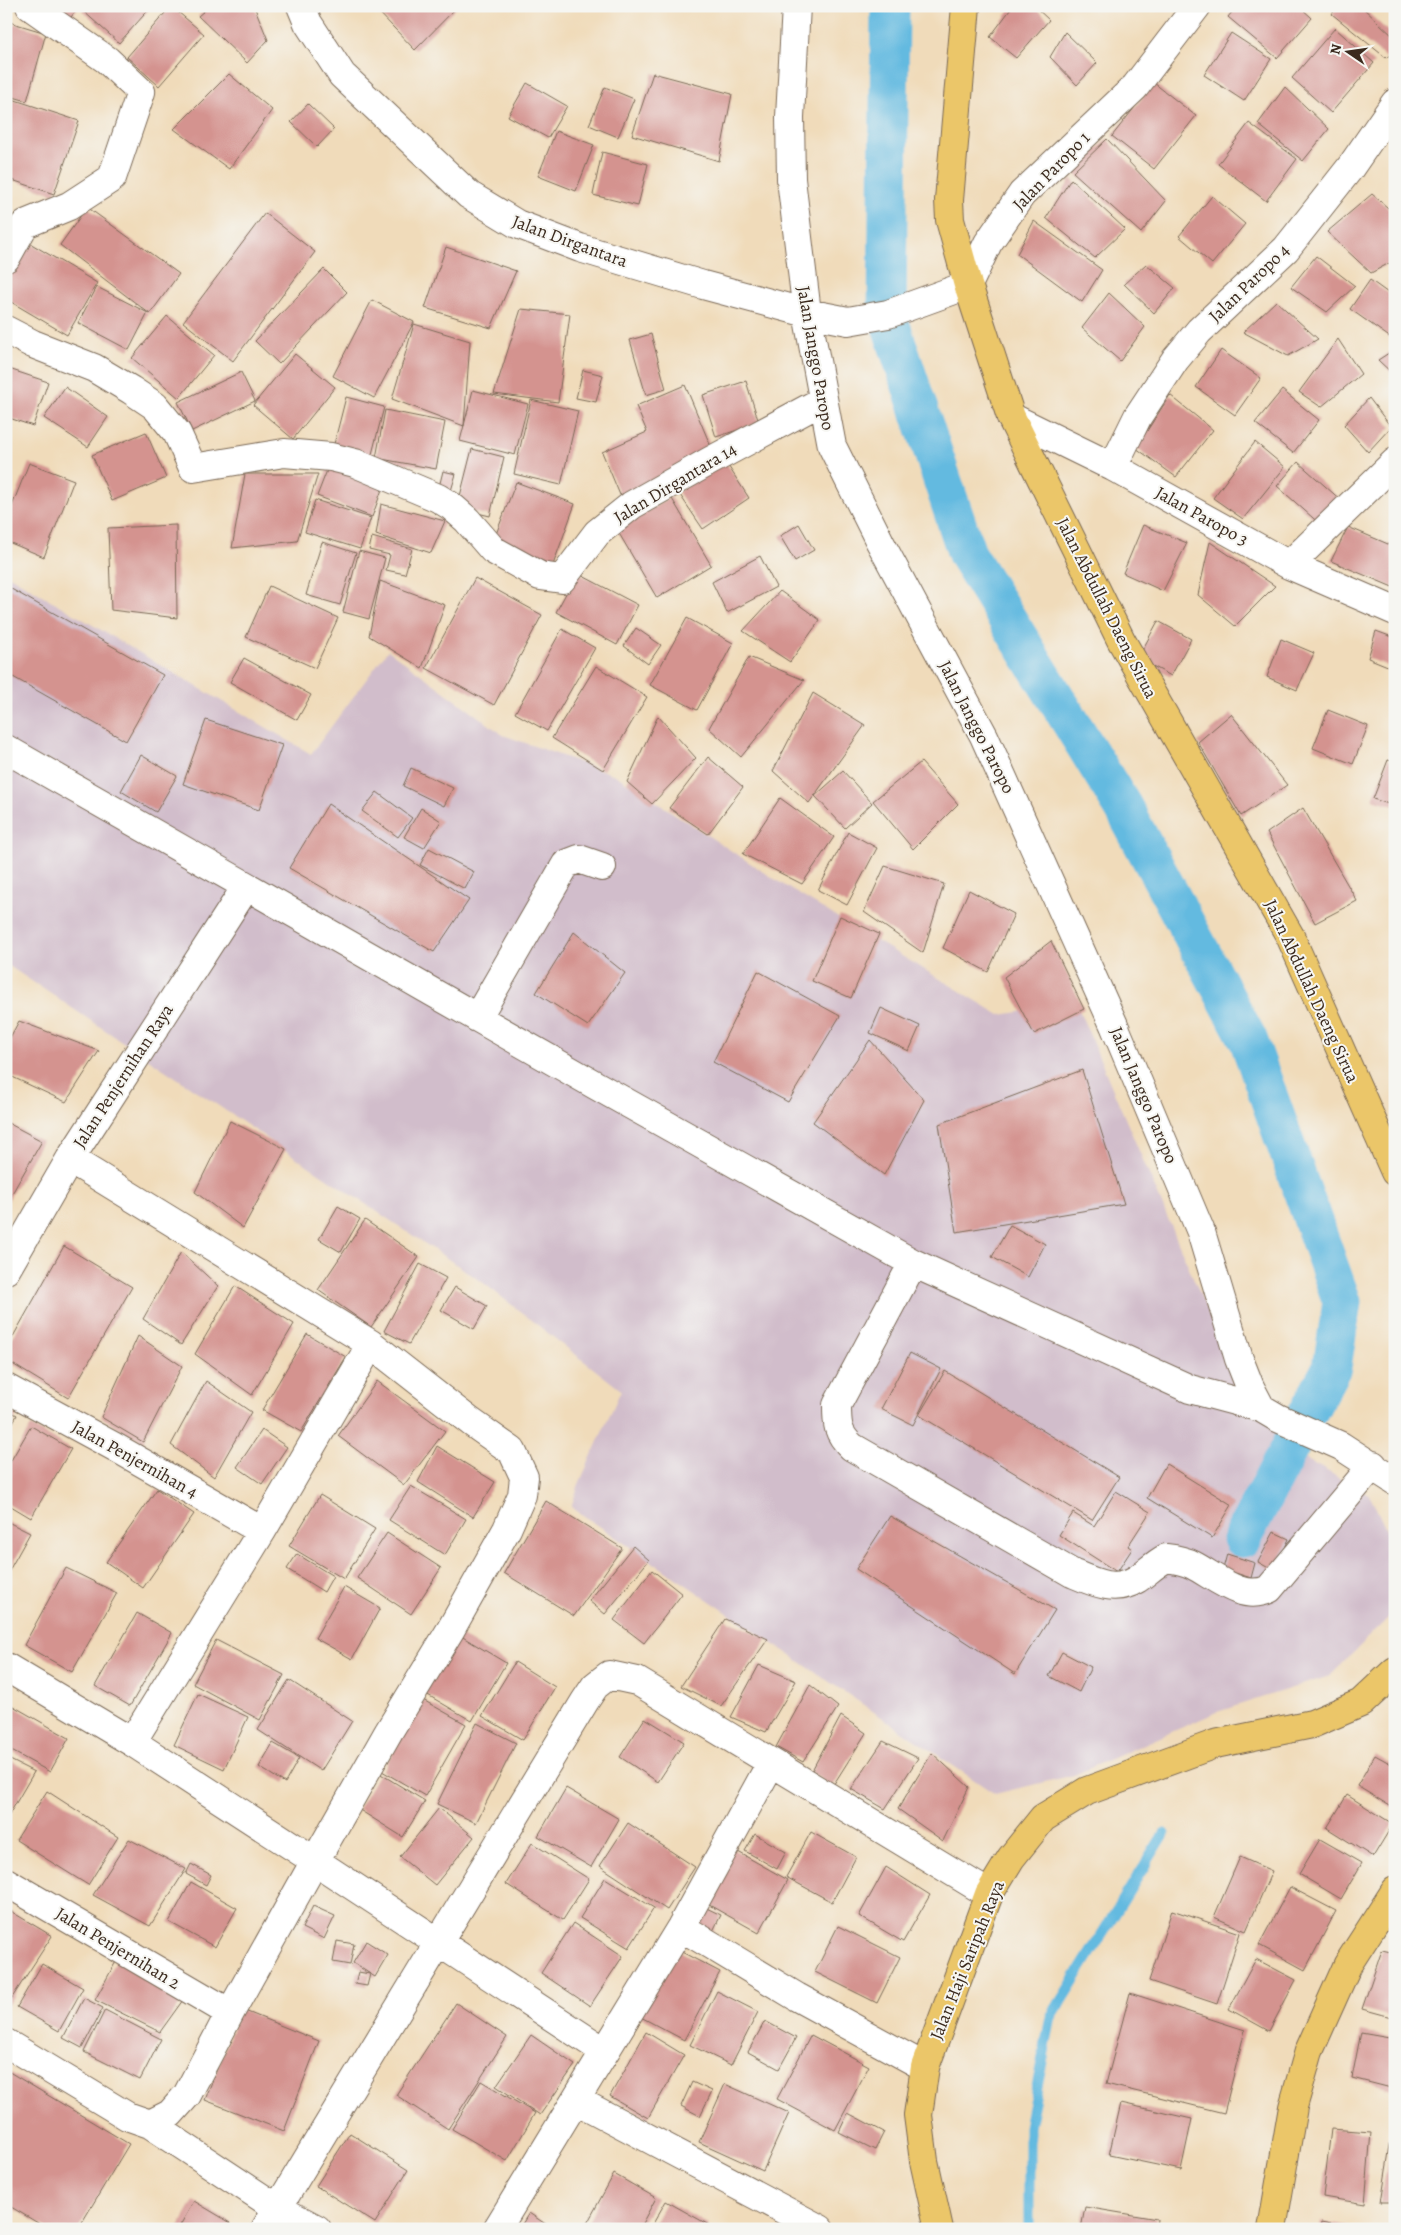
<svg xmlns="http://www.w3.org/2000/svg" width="1401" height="2235" viewBox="0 0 1401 2235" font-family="Alegreya,serif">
	<rect width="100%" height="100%" fill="#f6f6f2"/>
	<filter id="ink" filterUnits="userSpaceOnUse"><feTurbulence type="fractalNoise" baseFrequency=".02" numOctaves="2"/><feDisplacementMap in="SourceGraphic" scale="10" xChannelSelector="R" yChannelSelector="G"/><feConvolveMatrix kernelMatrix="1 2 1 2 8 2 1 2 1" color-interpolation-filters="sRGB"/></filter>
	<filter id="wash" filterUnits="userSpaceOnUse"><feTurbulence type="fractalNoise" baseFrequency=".0096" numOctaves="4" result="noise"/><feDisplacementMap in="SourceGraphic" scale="20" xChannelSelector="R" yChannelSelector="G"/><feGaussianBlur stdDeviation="1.12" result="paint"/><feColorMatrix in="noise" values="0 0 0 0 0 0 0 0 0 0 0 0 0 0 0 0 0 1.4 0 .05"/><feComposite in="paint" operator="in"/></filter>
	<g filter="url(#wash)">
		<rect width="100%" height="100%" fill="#f0dbba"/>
		<!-- industrial -->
		<path fill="#d1bdcb" d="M6,574L311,754L388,650L503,735L615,775L790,889L1000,1015L1076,1003L1210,1317L1289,1450L1370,1495L1395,1549V1579L1389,1617L1330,1676L1217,1712L1074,1775L995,1794L571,1507L579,1484L621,1390L481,1281L6,964Z"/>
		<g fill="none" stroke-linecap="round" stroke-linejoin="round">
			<!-- stream -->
			<path stroke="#63bae0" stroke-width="11" d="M1029,2229V2127L1051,2017L1164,1834"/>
			<!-- canal -->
			<path stroke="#63bae0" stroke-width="39" d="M890,6L887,314L967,554L1123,807L1248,1039L1342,1302L1332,1367L1242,1538"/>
		</g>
		<g id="blocks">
			<!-- building -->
			<path fill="#d4938f" d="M50,6H79L69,20Z
				M85,6H152L119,43L82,10Z
				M171,6L204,34L159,86L127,57Z
				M210,6H254L268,40L247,63L198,16Z
				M373,6H458L415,50Z
				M1013,6H1034L1049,20L1016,58L990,37Z
				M1237,6H1299L1312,18L1277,58L1228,17Z
				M1338,6H1361L1395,38V51L1386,58L1332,14Z
				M6,21L46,33L27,101L6,95Z
				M1335,28L1374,63L1331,113L1292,78Z
				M1065,32L1097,63L1077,85L1050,57Z
				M1231,33L1271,59L1244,101L1204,75Z
				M653,73L732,94L719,161L632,135Z
				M229,74L272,110L229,169L174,129Z
				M527,83L567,106L548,138L508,116Z
				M1154,83L1196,116L1154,169L1112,136Z
				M605,87L634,99L618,137L589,125Z
				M1285,87L1329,129L1303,161L1258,124Z
				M6,97L79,121L54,194L6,178Z
				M308,104L334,129L317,147L291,122Z
				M1249,123L1297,159L1266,201L1218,164Z
				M556,131L594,145L576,191L538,176Z
				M1107,139L1166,201L1141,233L1073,172Z
				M602,152L648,164L638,206L593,195Z
				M1071,179L1125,229L1095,258L1046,218Z
				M1372,194L1395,214V260L1371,273L1327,232Z
				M1212,196L1245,224L1212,264L1179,236Z
				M87,207L179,274L150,314L60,245Z
				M265,213L315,252L233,361L183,322Z
				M1034,221L1102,270L1082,302L1017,254Z
				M28,242L97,283L67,335L6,299V278Z
				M446,247L516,271L491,328L425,308Z
				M1316,256L1355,286L1327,312L1291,287Z
				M1146,264L1175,288L1154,313L1124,284Z
				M324,269L347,292L279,364L255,341Z
				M1370,280L1395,298V341L1350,309Z
				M97,287L148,313L129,350L78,323Z
				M1109,293L1145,327L1120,361L1082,328Z
				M372,300L414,322L374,398L333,376Z
				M1276,301L1318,339L1288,356L1243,332Z
				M521,309L570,314L558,402L494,394Z
				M167,316L214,355L179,398L132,358Z
				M414,324L470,341L464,426L392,399Z
				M651,334L666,389L646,395L630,340Z
				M1338,339L1361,374L1321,407L1299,392Z
				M1395,349V376L1378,360Z
				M1221,350L1261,378L1235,415L1196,387Z
				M295,354L335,387L293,439L253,405Z
				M6,368L48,382L33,426L6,417Z
				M583,370L603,375L596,402L576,398Z
				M241,372L255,401L192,431L178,402Z
				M746,381L759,423L716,437L703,395Z
				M685,385L714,454L620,495L602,452L647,432L636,406Z
				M65,387L108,417L88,447L44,418Z
				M473,390L528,404L515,455L460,441Z
				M1282,390L1319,420L1293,453L1255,423Z
				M1170,395L1213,430L1176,477L1136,448Z
				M346,397L384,407L371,458L333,448Z
				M1369,398L1391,427L1368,452L1344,425Z
				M531,400L578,411L561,485L514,474Z
				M385,410L445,422L436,469L376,458Z
				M146,432L166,478L112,501L92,455Z
				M1255,442L1285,467L1243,519L1213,498Z
				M472,449L504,457L490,516L457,508Z
				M331,460L385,481L372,517L317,496Z
				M725,461L749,498L703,529L678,492Z
				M1298,462L1343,502L1322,526L1277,486Z
				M29,463L74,480L44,557L6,541V521Z
				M443,471L456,474L450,494L438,491Z
				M245,474H318L297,541L232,548Z
				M516,482L575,504L553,565L493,542Z
				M671,497L711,565L657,598L617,530Z
				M315,500L371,518L360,549L305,532Z
				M381,504L445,521L431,553L376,535Z
				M799,524L814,550L795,561L780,536Z
				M176,525L177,618L111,610L108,528Z
				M1143,525L1187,543L1163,591L1123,573Z
				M1348,527L1395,547V588L1331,561Z
				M372,537L412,549L405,574L386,570L390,555L369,550Z
				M322,542L356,553L340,605L306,595Z
				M1210,542L1275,586L1235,626L1198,595Z
				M359,551L385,558L369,619L343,612Z
				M760,556L776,587L727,613L712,582Z
				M577,573L638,605L617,645L556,612Z
				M475,578L542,615L494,705L426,668Z
				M380,581L445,605L422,668L369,636Z
				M6,586L163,675L126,741L6,673Z
				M269,586L338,618L315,668L246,637Z
				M780,591L820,620L790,662L743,631Z
				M687,618L733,643L697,710L650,685Z
				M1158,621L1191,639L1171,676L1138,658Z
				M636,628L661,645L648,664L624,646Z
				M562,629L595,648L547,731L515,713Z
				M1376,631L1395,638V669L1368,658Z
				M1281,639L1314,653L1297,690L1267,677Z
				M749,657L804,680L741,757L709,728Z
				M244,658L311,695L297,720L230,682Z
				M596,666L647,697L603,770L552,738Z
				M813,693L865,725L809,803L773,771Z
				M1328,710L1368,726L1353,764L1313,748Z
				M1231,714L1287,785L1241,816L1198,742Z
				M658,716L696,758L652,804L627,782Z
				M206,720L282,745L259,810L183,784Z
				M141,755L177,776L156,812L121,791Z
				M708,757L743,787L708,834L669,808Z
				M1388,760L1395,762V806L1373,799Z
				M921,762L958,804L913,849L873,801Z
				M411,768L453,788L444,806L403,786Z
				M843,771L872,803L845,828L815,796Z
				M377,792L412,818L398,837L362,811Z
				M780,798L834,837L802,884L743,854Z
				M328,804L469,900L434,952L289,868Z
				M421,808L441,821L424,848L404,837Z
				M1303,808L1357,901L1315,923L1267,833Z
				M848,832L877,848L847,905L818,890Z
				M429,848L474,872L465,889L420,865Z
				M885,866L944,884L923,953L864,912Z
				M969,890L1014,914L988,972L943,948Z
				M840,916L879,934L851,998L812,981Z
				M574,932L625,973L588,1026L536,993Z
				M1051,941L1084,1009L1034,1034L1004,977Z
				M758,971L840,1016L788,1102L713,1062Z
				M881,1008L920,1026L909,1051L870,1033Z
				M19,1021L99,1051L66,1102L6,1074V1045Z
				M870,1040L924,1100L884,1175L813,1122Z
				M1082,1070L1124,1204L956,1232L939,1124Z
				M230,1121L286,1149L243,1228L195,1192Z
				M6,1122L42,1141L6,1204Z
				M338,1206L360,1219L341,1252L319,1239Z
				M365,1220L419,1257L371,1327L318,1290Z
				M1010,1225L1045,1244L1028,1277L992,1257Z
				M64,1246L132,1287L68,1398L6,1360V1349Z
				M181,1252L218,1286L181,1345L143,1319Z
				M420,1264L446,1278L409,1344L384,1331Z
				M235,1286L294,1324L252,1395L195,1354Z
				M455,1287L487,1306L474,1329L441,1310Z
				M307,1334L346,1357L301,1432L262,1410Z
				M138,1336L182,1366L143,1442L101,1417Z
				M910,1353L941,1369L913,1425L881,1409Z
				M945,1371L1119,1477L1092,1520L919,1415Z
				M206,1381L251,1412L214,1477L171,1445Z
				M377,1381L445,1431L404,1485L338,1436Z
				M6,1409L17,1415L6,1435Z
				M31,1426L71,1449L31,1518L6,1503V1469Z
				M262,1430L287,1447L262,1484L237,1467Z
				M437,1446L495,1482L473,1517L418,1482Z
				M1166,1464L1232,1505L1212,1538L1147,1498Z
				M411,1486L466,1519L445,1555L389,1520Z
				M157,1489L194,1514L143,1588L106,1562Z
				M1116,1491L1150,1512L1128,1546L1132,1549L1117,1572L1059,1535L1073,1513L1094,1526Z
				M320,1495L375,1529L344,1579L289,1546Z
				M546,1501L622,1548L574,1616L504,1573Z
				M890,1516L1055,1610L1015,1674L856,1569Z
				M6,1521L30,1533L6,1576Z
				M1274,1532L1289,1539L1274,1571L1258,1562Z
				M387,1533L441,1568L411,1614L357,1578Z
				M633,1546L649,1560L605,1614L589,1601Z
				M297,1554L333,1576L324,1592L287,1569Z
				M1227,1554L1255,1563L1251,1578L1223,1569Z
				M66,1568L117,1593L72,1672L24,1645Z
				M652,1570L682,1594L644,1643L614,1620Z
				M344,1587L380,1608L352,1659L315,1638Z
				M137,1613L172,1633L130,1706L95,1686Z
				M725,1619L768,1639L721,1706L681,1686Z
				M456,1633L506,1663L472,1721L421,1691Z
				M216,1640L284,1675L260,1720L193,1684Z
				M1062,1652L1091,1667L1079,1692L1049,1676Z
				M515,1662L555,1687L523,1740L482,1716Z
				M759,1665L796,1681L766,1732L731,1717Z
				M289,1680L352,1721L321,1771L258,1730Z
				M810,1685L838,1707L803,1762L776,1747Z
				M198,1694L248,1717L224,1769L174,1745Z
				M423,1700L466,1724L425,1796L382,1771Z
				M6,1702L69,1738L50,1772L6,1748Z
				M841,1716L866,1733L832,1787L811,1772Z
				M645,1718L684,1742L658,1782L620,1757Z
				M477,1723L516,1743L476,1823L437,1804Z
				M883,1741L918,1758L885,1809L851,1789Z
				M273,1743L299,1758L285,1783L259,1767Z
				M932,1753L969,1787L943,1841L898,1809Z
				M1375,1755L1395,1766V1809L1357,1786Z
				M6,1758L34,1772L6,1820Z
				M379,1773L425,1801L403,1837L358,1809Z
				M566,1788L619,1819L591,1867L538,1836Z
				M47,1791L118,1837L88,1885L16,1840Z
				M1347,1795L1393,1824L1373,1857L1327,1828Z
				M439,1808L474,1837L435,1885L400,1857Z
				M628,1823L695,1867L667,1910L600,1866Z
				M811,1832L856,1857L832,1902L786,1877Z
				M755,1834L786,1852L777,1869L745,1851Z
				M129,1839L186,1869L150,1926L93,1895Z
				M1320,1839L1362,1863L1341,1899L1299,1874Z
				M532,1843L589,1879L563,1920L506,1884Z
				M731,1848L788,1880L759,1933L702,1901Z
				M1240,1857L1272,1871L1246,1931L1214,1917Z
				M191,1864L211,1875L206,1885L186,1874Z
				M886,1867L930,1895L903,1942L859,1916Z
				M605,1878L654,1908L629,1948L580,1918Z
				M191,1882L237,1908L215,1947L169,1922Z
				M1290,1887L1336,1911L1305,1970L1259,1945Z
				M696,1903L721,1915L713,1931L689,1918Z
				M313,1906L335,1916L324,1939L302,1928Z
				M7,1909L52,1936L6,2007V1911Z
				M1172,1910L1240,1933L1217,2004L1149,1981Z
				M573,1923L623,1956L590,2006L541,1973Z
				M838,1926L900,1957L877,2003L815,1972Z
				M337,1941L354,1944L350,1965L333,1962Z
				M366,1941L388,1955L375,1977L353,1963Z
				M672,1947L720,1972L684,2040L637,2015Z
				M1382,1950L1395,1953V2018L1362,2009Z
				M119,1956L188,1993L160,2032L95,2000Z
				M1256,1959L1296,1980L1269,2031L1229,2009Z
				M42,1964L83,1988L59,2031L17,2007Z
				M358,1972L370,1974L367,1986L355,1984Z
				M717,1991L758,2012L731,2065L690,2045Z
				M1130,1993L1245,2030L1224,2113L1106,2084Z
				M84,1998L103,2008L82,2048L63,2038Z
				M456,2003L507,2037L448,2129L396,2095Z
				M240,2009L319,2041L284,2131L205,2100Z
				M105,2010L161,2039L140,2080L84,2052Z
				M765,2021L796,2038L779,2069L748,2052Z
				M646,2032L684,2055L648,2118L610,2096Z
				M1361,2032L1395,2038V2089L1352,2078Z
				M531,2035L575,2065L540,2115L496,2086Z
				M811,2035L869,2066L835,2130L777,2099Z
				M6,2070L129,2144L78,2229H48L6,2204Z
				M481,2081L535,2113L507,2161L452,2129Z
				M692,2082L712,2091L700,2116L681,2106Z
				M725,2084L789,2113L763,2171L699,2142Z
				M1121,2103L1192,2119L1181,2170L1109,2155Z
				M848,2113L884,2132L875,2150L839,2132Z
				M1331,2129L1371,2132L1365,2204L1323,2197Z
				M350,2133L408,2170L375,2223L316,2186Z
				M1392,2133H1395V2202H1381Z
				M614,2174L656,2198L639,2229H584Z
				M194,2201L231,2223L228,2229H178Z
				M666,2201L709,2225L706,2229H650Z
				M1085,2207L1157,2219L1156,2229H1081Z
				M529,2213L553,2229H519Z
				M1321,2222L1352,2228V2229H1320Z"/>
		</g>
	</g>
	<g filter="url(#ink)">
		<use href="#blocks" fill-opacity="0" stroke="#7a6855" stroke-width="1"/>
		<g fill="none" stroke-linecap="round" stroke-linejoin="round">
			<defs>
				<path id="minor" d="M301,6L308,23L342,75L469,195L517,224L580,248L703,285L807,313L848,321L888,314L968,285L988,243L1022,194L1135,87L1197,6
					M796,6L790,117L791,179L807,313L832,446L880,542L984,736L1114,1025L1201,1232L1239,1359L1250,1387L1261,1408L1278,1418L1341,1446L1395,1481
					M6,258L25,224L69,206L112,178L141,92L107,60L30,6
					M6,330L33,344L94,368L131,390L155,406L177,433L193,468L284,453L331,457L355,463L438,498L451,506L467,520L493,550L540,576L562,579L597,533L632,505L710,461L822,401
					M1011,417L1113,467L1289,565L1395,611
					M1113,467L1138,416L1175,360L1199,331L1286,249L1350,168L1395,103
					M1289,565L1395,462
					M6,749L597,1086L913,1263L1190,1389L1261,1408
					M477,1018L566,864L579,859L602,867
					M70,1159L371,1344L262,1531L132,1742L315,1861L230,2013L187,2095L170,2114L150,2124
					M913,1263L837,1405C837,1424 837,1433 852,1447L1072,1573C1093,1582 1115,1593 1137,1579C1147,1572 1155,1564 1166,1558C1175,1559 1185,1561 1193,1565C1216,1577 1242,1602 1269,1589L1373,1465
					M6,1270L70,1159L246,887
					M371,1344L471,1422L512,1451L524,1477L522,1495L507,1529L451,1629L389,1731L315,1861L604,2051
					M6,1388L113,1446L262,1531
					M6,1667L132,1742
					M6,1882L230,2013
					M681,1927L797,1997L925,2067
					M6,2043L127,2116L150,2124L277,2208L317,2229
					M576,2100L820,2229
					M265,2229L585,1701L595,1686L609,1675L637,1681L989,1894
					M497,2229L681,1927L771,1763"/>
				<path id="major" d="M966,6L949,200L950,220L968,285L1011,417L1121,640L1290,936L1395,1172
					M939,2229L924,2161L918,2115L925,2067L989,1894L1011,1858L1043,1818L1087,1791L1215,1744L1312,1724L1361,1703L1395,1671
					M1272,2229L1293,2107L1309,2051L1348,1964L1395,1891"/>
			</defs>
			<!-- minor casing -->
			<use href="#minor" stroke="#7a6855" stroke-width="30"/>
			<!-- major casing -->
			<use href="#major" stroke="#7a6855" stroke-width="30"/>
			<!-- minor -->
			<use href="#minor" stroke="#fff" stroke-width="28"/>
			<!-- major -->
			<use href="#major" stroke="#ebc669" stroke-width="28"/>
		</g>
	</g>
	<g text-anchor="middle" stroke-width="4" stroke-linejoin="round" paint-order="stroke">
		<!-- street labels -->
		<g font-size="18" fill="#3b2a1e" stroke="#f6f6f2">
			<text transform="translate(1051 171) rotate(-46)" y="6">Jalan Paropo 1</text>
			<text transform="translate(570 241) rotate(20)" y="6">Jalan Dirgantara</text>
			<text transform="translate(1249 283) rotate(-44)" y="6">Jalan Paropo 4</text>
			<text transform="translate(816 358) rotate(80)" y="6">Jalan Janggo Paropo</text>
			<text transform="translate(675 483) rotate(-31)" y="6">Jalan Dirgantara 14</text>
			<text transform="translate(1202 516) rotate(29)" y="6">Jalan Paropo 3</text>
			<text transform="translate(1107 608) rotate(63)" y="6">Jalan Abdullah Daeng Sirua</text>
			<text transform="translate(977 727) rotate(63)" y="6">Jalan Janggo Paropo</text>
			<text transform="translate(1312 991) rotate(65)" y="6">Jalan Abdullah Daeng Sirua</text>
			<text transform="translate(123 1076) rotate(-57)" y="6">Jalan Penjernihan Raya</text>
			<text transform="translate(1144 1095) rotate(67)" y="6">Jalan Janggo Paropo</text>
			<text transform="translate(135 1459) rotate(29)" y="6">Jalan Penjernihan 4</text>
			<text transform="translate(118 1948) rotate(31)" y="6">Jalan Penjernihan 2</text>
			<text transform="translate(967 1960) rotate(-68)" y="6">Jalan Haji Saripah Raya</text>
		</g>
	</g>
	<!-- margin -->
	<rect width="1401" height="2235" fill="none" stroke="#f6f6f2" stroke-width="25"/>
	<!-- north arrow -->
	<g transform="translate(1348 52) rotate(283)" stroke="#f6f6f2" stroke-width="4" paint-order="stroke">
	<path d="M0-4L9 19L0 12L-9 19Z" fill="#3b2a1e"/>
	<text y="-8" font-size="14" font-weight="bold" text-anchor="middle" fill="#3b2a1e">N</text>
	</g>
</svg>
